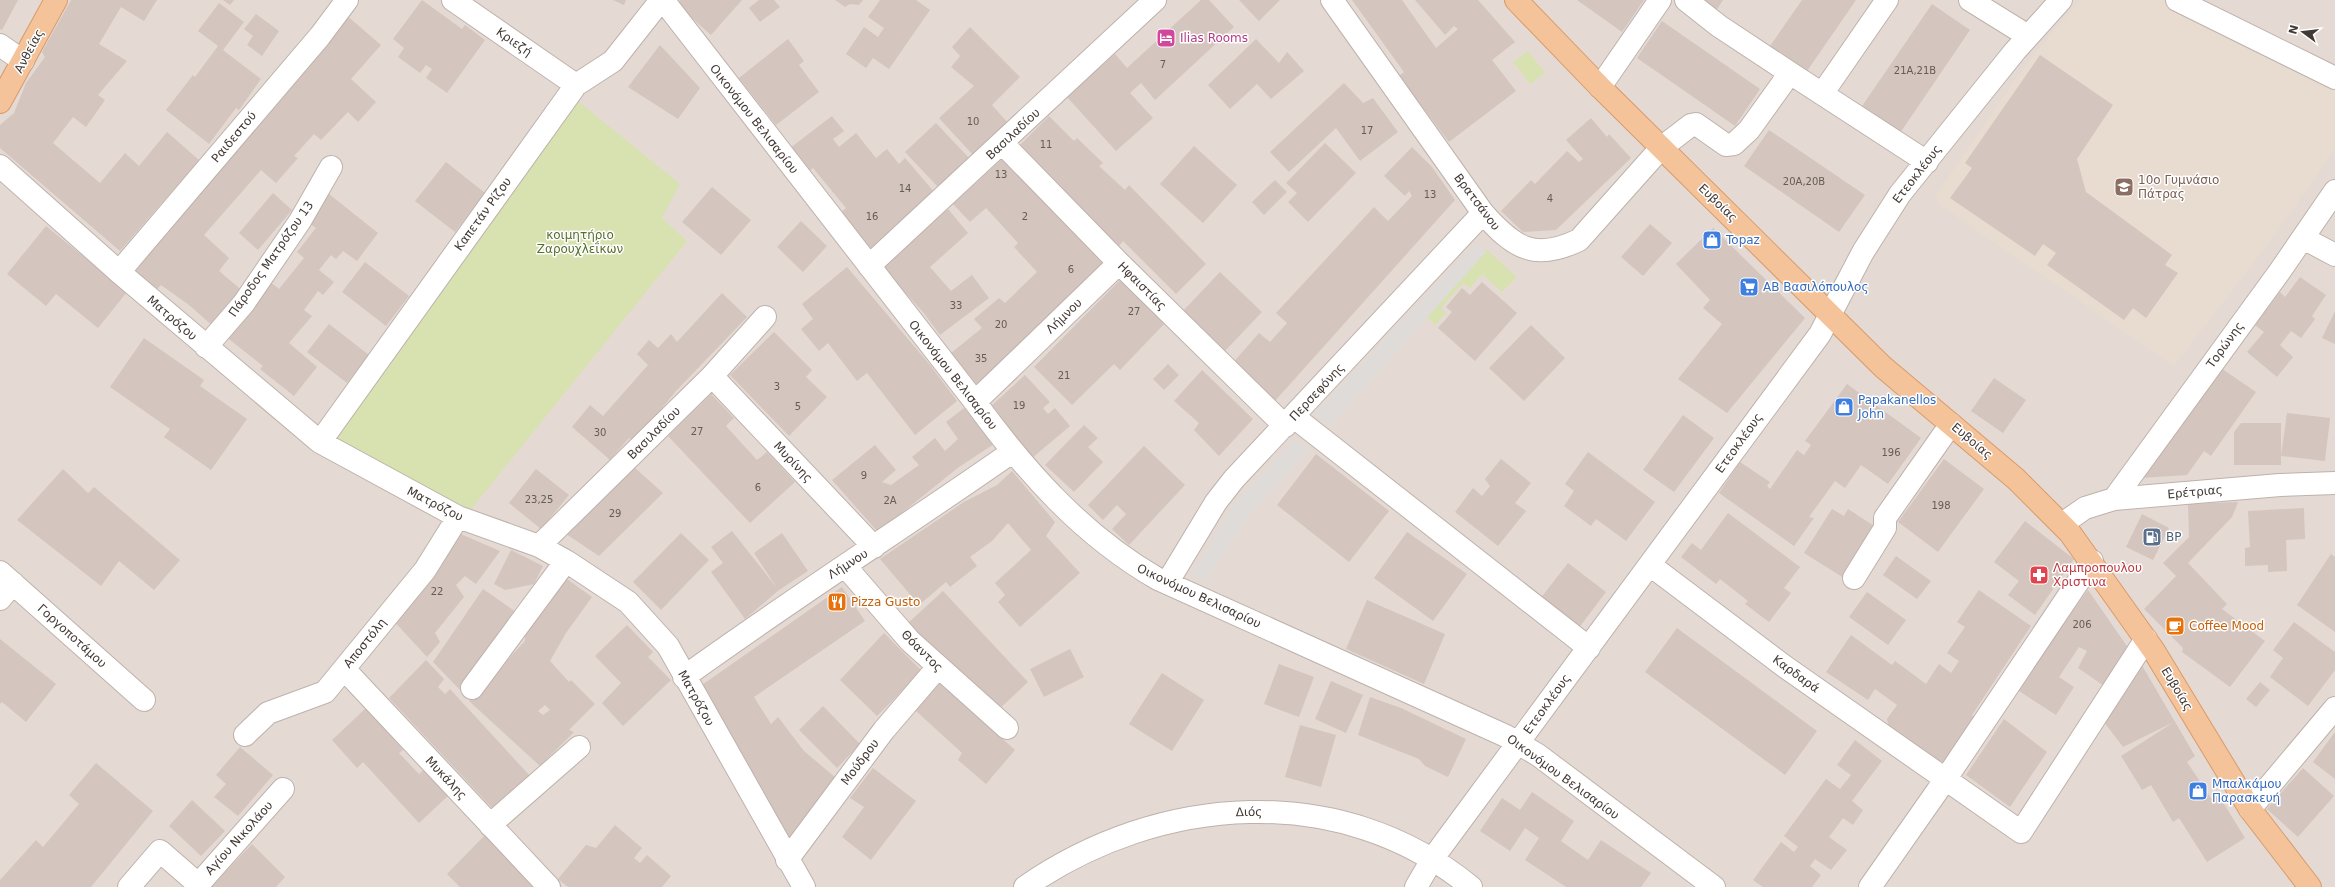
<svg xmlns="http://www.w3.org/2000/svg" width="2335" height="887" viewBox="0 0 2335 887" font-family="'DejaVu Sans',sans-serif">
	<rect width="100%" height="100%" fill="#f0e9e4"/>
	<!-- residential -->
	<path fill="#e4dad3" d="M0,0H2335V887H0Z"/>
	<!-- education -->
	<path fill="#e8dbcf" d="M2080,0H2165L2335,86V148L2277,232L2174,366L1940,205L1936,195L2011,86L2037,51Z"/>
	<!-- green -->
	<path fill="#d8e1b0" d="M1528,51L1545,73L1530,84L1513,62Z
		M578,101L680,184L662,218L687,241L469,512L339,442L338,431Z
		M1486,249L1517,277L1502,292L1482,274L1470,288L1463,283L1441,308L1446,313L1435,325L1426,316Z"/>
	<!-- parking -->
	<path fill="#dedbd9" d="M1475,243L1486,252L1329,427L1314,415Z
		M1294,439L1309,449L1250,514L1207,580L1191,575L1238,499Z"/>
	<!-- building -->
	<path fill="#d4c5be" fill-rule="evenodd" d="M0,0H18L2,30L0,29Z
		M71,0H157L144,21L121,7L99,44L127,61L98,95L105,100L86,127L73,117L53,143L100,183L125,153L139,166L167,132L199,160L120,251L0,148V125L14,113L26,83L45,57L42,52Z
		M223,0H234L230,5Z
		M422,0L462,29L465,25L485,40L447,93L426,78L432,69L426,65L420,73L398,57L404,48L393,39Z
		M613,0H626L624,5Z
		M680,0H742L711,35L676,4Z
		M759,0H774L780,7L760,22L749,8Z
		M835,0H863L859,5L850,4L845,7Z
		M880,0H916L930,10L889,69L873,58L866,68L846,54L864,27L878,37L884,28L868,17Z
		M1201,0H1209L1234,27L1155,100L1141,83L1130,93L1153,118L1116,151L1067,97L1115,54L1127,68Z
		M1239,0H1280L1259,21Z
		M1352,0H1402L1436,48L1458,29L1454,26L1445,35L1415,0H1478L1515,42L1492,60L1516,91L1449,142L1399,76L1404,72Z
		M1577,0H1644L1622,32Z
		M1700,0H1723L1716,11Z
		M1802,0H1856L1805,74L1768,49Z
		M219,3L244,22L223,50L261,79L239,110L236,108L209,144L166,110L193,75L195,77L218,46L198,31Z
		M1932,4L1970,30L1898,136L1860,109Z
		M256,14L279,31L262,56L247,45L253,36L244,29Z
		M345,14L381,45L351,79L376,102L358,122L348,112L321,140L314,134L294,156L298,158L276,183L261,170L204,235L229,258L219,271L244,292L214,327L189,305L161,285L153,293L125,268Z
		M1662,21L1760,89L1735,126L1637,58Z
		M970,27L1020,77L992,105L1008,123L973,155L939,118L974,86L951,67L960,56L952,47Z
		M788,39L804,61L799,65L819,92L776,125L739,78Z
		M1256,39L1279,63L1287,52L1304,71L1271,99L1257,84L1230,109L1208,85Z
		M660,45L700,88L678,119L628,87Z
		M2040,55L2113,105L2077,159L2086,192L2172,255L2165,265L2178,273L2146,318L2133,308L2124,320L2047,265L2056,253L2043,244L2035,256L1950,198L1972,168L1965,163Z
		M1344,83L1363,103L1373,98L1398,132L1360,161L1336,128L1289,172L1270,152Z
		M832,116L844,131L833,139L839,147L856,133L876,158L887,149L899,164L905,158L935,193L870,250L839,214L846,208L813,168L809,171L790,148Z
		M1049,116L1074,141L1077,138L1103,163L1099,166L1125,190L1129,185L1206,264L1176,294L1123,241L1119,246L1017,148Z
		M1591,118L1607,137L1609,134L1631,158L1556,230L1523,232L1501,211L1531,180L1535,184L1567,151L1579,162L1583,159L1566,140Z
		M936,123L969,158L938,187L905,152Z
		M1769,130L1865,195L1839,232L1744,166Z
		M1325,143L1356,173L1308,222L1288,202L1297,193L1286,183Z
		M1194,146L1237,185L1203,223L1160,184Z
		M1412,147L1432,167L1455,200L1274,402L1231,365L1259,333L1270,342L1287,323L1276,313L1374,207L1388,221L1412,196L1409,191L1405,196L1384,176Z
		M1003,158L1105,266L1006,356L1009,360L977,385L951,353L982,328L974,319L999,298L1005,303L1037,272L1014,247L1018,243L986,208L970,222L953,204Z
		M446,162L485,193L455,232L415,201Z
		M1275,180L1287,192L1264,215L1252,202Z
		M712,187L751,220L721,255L682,222Z
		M273,193L292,210L258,250L239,233Z
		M329,194L378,233L357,261L343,251L336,259L331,255L319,270L334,282L323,295L318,291L304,310L312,316L289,343L317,367L294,396L260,369L263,366L225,336L269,281L279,289L304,258L297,252L316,228L307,222Z
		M948,209L968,233L930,267L951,291L972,275L989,298L940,335L923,312L882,267Z
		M801,221L827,246L803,272L777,247Z
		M1650,224L1672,243L1643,276L1621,257Z
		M46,226L127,292L98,328L56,294L46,306L7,274Z
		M1713,228L1805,318L1727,413L1678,379L1722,324L1703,308L1710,300L1676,264Z
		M365,262L409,296L386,326L342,292Z
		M847,267L930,365L957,401L915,435L867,373L857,381L828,343L819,351L801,329L813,319L802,304Z
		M1220,272L1262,312L1224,352L1182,312Z
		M1124,276L1168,320L1120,370L1114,364L1072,405L1034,367Z
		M2300,277L2326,295L2312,316L2315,319L2301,338L2291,331L2280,345L2293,357L2277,377L2247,352L2264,332L2255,325L2280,292L2285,297Z
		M1482,282L1517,313L1475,361L1438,328L1452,312L1446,307L1462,288L1470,295Z
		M722,293L747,317L676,391L634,442L629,438L610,460L572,427L590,405L603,416L648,365L637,354L649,340L658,348L671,334L677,342Z
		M2335,311V344L2322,338Z
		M329,324L369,355L347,383L307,352Z
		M1531,325L1565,358L1524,401L1489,368Z
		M774,332L812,370L806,377L827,397L789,436L730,375Z
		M144,338L204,380L200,386L247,419L211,470L164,437L170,429L110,387Z
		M1168,364L1179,375L1164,390L1153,379Z
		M2218,366L2256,392L2211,456L2204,451L2187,475L2140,478Z
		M1202,370L1253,419L1219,456L1194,430L1199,423L1174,401Z
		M1025,375L1050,402L1043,408L1048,414L1055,408L1070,426L1032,458L989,408Z
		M1994,378L2026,400L2003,433L1971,411Z
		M1847,384L1921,438L1888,484L1861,465L1845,488L1835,481L1809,517L1814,518L1794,546L1719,493L1740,462L1770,482L1767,486L1770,489L1797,450L1804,455L1811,445L1805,441Z
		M711,394L734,418L726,426L757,460L767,452L795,482L750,523L668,436Z
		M964,408L994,444L959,467L878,532L832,480L875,445L896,470L882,482L891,485L919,465L912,457L935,438L945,451L958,439L946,422Z
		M2287,413L2330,418L2325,461L2281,456Z
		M1683,415L1714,438L1674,492L1643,470Z
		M2241,423H2281V465H2234V432Z
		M1084,425L1098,438L1088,447L1103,462L1074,492L1045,465Z
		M1144,446L1185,485L1129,545L1112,529L1126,514L1117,505L1103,520L1088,505Z
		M1588,452L1655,502L1626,541L1596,519L1591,526L1564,506L1574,491L1565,484Z
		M1316,454L1389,511L1349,562L1277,505Z
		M1501,459L1531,483L1515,503L1526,511L1498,546L1455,512L1473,488L1482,496L1490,486L1485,479Z
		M1944,459L1984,489L1938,552L1898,522Z
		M635,468L663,493L599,556L566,534Z
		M63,469L88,493L94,487L180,560L154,590L119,561L101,586L17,520Z
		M536,469L569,495L541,529L509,503Z
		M1012,471L1055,522L1046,536L1080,573L1020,627L998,602L1005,595L995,583L1031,550L1008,523L992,541L970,557L977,566L950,587L946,582L919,605L880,559L964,502L997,485Z
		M2238,502L2232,517L2188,563L2227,604L2222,609L2265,641L2230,687L2182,652L2183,648L2144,609L2176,576L2163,563L2189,537L2188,504Z
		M2304,508L2305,539L2286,540L2287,571L2268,572V565L2245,566V548L2250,547L2248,511Z
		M1832,509L1844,516L1848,509L1879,529L1847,580L1804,553Z
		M1728,513L1800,567L1784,588L1791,593L1769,622L1745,604L1748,601L1720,579L1716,584L1681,557L1692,543L1701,550Z
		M2142,514L2169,528L2153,560L2126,547Z
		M2025,521L2074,559L2035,615L2008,595L2019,581L1994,562Z
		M732,531L777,588L754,553L782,533L808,571L779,590L745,619L711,572L723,563L711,547Z
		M456,532L500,551L476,584L465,576L456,585L464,597L435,633L440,642L427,657L391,618Z
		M1407,532L1467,574L1433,621L1374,578Z
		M681,533L709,560L661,610L633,582Z
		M511,550L543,566L534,584L505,590L494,584Z
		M2331,554L2335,557V632L2297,605Z
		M1896,556L1931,581L1917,599L1883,575Z
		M1568,563L1606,592L1578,629L1540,599Z
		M567,579L592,597L566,633L550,661L569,682L571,680L595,704L569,730L574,732L540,766L469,701L525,641V635ZM545,705L550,710L543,715L538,711Z
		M842,587L865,621L754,697L771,724L778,717L804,751L836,778L787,841L760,786L702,685Z
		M483,589L516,612L462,692L433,662Z
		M1979,590L2031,626L1972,715L1976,719L1947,762L1937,761L1889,730L1887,719L1897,705L1875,689L1868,700L1826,672L1851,635L1892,665L1895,661L1926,684L1939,664L1951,673L1959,661L1947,653L1965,627L1957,622Z
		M2088,590L2131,652L2107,688L2078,668L2087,651L2079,647L2059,677L2074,687L2056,715L2019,691L2056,633Z
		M943,591L1028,682L996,712L908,623Z
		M1867,592L1906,620L1888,645L1849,617Z
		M1367,600L1445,634L1424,684L1346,649Z
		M2294,622L2335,652V670L2308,706L2270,677L2283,658L2273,650Z
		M627,625L653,652L648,657L671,680L623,726L602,703L621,683L595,656Z
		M1677,628L1817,731L1785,775L1645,672Z
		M884,633L922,671L877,716L840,680Z
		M0,639L56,684L26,722L2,702L0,704Z
		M1070,649L1084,677L1044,697L1030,669Z
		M2137,657L2195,756L2187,762L2211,798L2219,796L2245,838L2207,862L2179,818L2173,822L2151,785L2142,790L2121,756L2174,722L2123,747L2098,714Z
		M426,660L444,679L438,687L445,694L450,689L530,776L494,810L389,698Z
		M1279,664L1314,677L1299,717L1264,704Z
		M1162,673L1204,700L1172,751L1129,724Z
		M1331,681L1363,695L1346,733L1315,719Z
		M2260,682L2270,690L2256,707L2246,699Z
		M940,683L1015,750L986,784L958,760L962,753L915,710Z
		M1370,697L1401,708L1466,739L1448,777L1425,766L1419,759L1358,735Z
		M823,706L860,744L837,768L799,730Z
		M366,708L403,750L399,753L419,774L425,769L449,795L419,823L363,762L357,768L332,740Z
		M2004,719L2047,752L2010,807L1966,775Z
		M1300,725L1336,735L1321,787L1285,777Z
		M2335,732V779L2313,762Z
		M1855,740L1882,761L1852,801L1863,810L1853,825L1843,818L1829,837L1847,850L1831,870L1815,859L1810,866L1821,875L1812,887H1763L1753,880L1781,842L1794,852L1798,847L1784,836L1826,779L1840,789L1851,775L1837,765Z
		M240,747L273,775L238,816L214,797L226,784L216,775Z
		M96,763L153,811L91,887H0V880L36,840L43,847L79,804L69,795Z
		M873,768L916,801L871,860L842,837L864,807L850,798Z
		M2303,768L2334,796L2298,837L2267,809Z
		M1532,792L1574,821L1561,841L1588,860L1601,840L1651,873L1641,887H1566L1525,860L1539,838L1525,828L1510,851L1480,831L1502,798L1520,810Z
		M192,800L225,831L201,856L169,826Z
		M615,825L642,848L634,858L640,863L647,855L671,876L662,887H568L558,879L586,845L596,848Z
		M485,835L533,887H460L447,874Z
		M252,844L285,877L276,887H211Z"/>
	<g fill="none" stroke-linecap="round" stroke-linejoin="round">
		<defs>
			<path id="minor" d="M453,0L576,85
				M663,0L975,402C1026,472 1083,536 1158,579L1506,736L1538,755L1714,887
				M1332,0L1483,213C1513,247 1534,262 1579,240L1661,148L1691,125L1696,124L1726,145L1734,144L1749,130L1790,73L1927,162
				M1686,0L1719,26L1790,73
				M1970,0L2028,36
				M2177,0L2335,78
				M0,45L23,61
				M1600,87L1660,0
				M1822,94L1887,0
				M1003,144L1119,263L1285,426
				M0,166L119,272L320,442L458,517L539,546L566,561L628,602L668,646L804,887
				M2303,238L2335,255
				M869,266L1155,0
				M119,272L320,36L347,0
				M206,347L244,303L300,221L331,167
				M712,376L874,547
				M975,402L1119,263
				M1294,417L1589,648
				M320,442L576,85L613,61L661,0
				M2114,499L2280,271L2335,191
				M2062,524L2085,508L2114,499L2280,485L2335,483
				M539,546L712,376L765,317
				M1650,565L1784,666L2021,832L2146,639
				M845,566L910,641L1007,728
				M0,572L144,700
				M1854,578L1885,528V518L1951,424
				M1167,583L1216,502L1234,479L1483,213
				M0,599L13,583
				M344,669L549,887
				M684,677C792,599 903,528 1012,452
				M472,688L566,561
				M245,735L268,713L325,692L425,570L458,517
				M2250,809L2335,708
				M490,825L579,747
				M787,860L884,730L938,667
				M129,887L160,851L198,884
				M196,887L283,789
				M1025,887C1159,794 1341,780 1471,887
				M1416,887L1433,858L1820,334L1863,252L1900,194L2015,51L2061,0
				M1870,887L1945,780L2092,561"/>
			<path id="major" d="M1516,0L1600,87L1883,367L2016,479L2070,533L2154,651L2250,809L2310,887
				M0,102L56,0"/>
		</defs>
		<!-- minor casing -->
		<use href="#minor" stroke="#beb2ab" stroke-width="24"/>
		<!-- major casing -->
		<use href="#major" stroke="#d89b6b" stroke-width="24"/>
		<!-- minor -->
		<use href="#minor" stroke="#fff" stroke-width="22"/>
		<!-- major -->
		<use href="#major" stroke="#f5c399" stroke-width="22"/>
	</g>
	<!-- icons -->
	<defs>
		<symbol id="hotel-square" viewBox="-11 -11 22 22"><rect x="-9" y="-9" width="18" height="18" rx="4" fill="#d1479c" stroke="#fff"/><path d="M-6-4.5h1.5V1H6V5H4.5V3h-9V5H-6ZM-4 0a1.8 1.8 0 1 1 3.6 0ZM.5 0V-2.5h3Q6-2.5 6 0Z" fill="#fff"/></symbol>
		<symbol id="school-square" viewBox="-11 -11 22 22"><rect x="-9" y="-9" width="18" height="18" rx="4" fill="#8d6e63" stroke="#fff"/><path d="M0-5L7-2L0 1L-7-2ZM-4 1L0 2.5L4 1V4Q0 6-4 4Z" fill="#fff"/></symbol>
		<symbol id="shop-square" viewBox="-11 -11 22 22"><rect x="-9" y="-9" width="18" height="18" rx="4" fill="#3f7fe0" stroke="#fff"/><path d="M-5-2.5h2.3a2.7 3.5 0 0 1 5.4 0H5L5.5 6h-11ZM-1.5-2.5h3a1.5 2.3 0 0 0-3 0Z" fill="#fff"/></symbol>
		<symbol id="supermarket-square" viewBox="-11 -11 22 22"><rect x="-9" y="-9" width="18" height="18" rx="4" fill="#3f7fe0" stroke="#fff"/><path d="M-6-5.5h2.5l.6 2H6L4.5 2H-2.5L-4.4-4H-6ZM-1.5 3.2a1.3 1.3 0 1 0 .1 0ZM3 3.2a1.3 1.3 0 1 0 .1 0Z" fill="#fff"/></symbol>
		<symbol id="fuel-square" viewBox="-11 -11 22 22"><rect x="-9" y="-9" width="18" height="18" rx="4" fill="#5c6f8a" stroke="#fff"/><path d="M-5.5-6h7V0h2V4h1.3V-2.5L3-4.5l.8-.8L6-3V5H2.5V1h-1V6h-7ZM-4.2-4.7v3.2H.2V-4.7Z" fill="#fff"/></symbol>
		<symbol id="pharmacy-square" viewBox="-11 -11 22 22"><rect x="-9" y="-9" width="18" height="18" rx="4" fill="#e0444e" stroke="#fff"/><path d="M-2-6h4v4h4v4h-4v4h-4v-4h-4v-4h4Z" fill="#fff"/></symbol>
		<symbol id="restaurant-square" viewBox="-11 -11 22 22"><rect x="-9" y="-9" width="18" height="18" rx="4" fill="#e8710a" stroke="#fff"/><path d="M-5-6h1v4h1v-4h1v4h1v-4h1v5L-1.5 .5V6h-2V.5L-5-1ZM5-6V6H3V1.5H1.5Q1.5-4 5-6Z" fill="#fff"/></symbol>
		<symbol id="cafe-square" viewBox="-11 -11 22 22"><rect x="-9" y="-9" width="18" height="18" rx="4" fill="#e8710a" stroke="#fff"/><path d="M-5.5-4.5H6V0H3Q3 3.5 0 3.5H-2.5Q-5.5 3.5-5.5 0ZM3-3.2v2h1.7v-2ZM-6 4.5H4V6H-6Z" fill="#fff"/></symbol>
	</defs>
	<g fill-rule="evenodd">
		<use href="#hotel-square" x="1155" y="27" width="22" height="22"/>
		<use href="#school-square" x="2113" y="176" width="22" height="22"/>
		<use href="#shop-square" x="1701" y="229" width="22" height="22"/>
		<use href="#supermarket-square" x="1738" y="276" width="22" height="22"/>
		<use href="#shop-square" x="1833" y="396" width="22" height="22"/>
		<use href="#fuel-square" x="2141" y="526" width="22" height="22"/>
		<use href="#pharmacy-square" x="2028" y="564" width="22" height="22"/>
		<use href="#restaurant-square" x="826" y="591" width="22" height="22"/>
		<use href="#cafe-square" x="2164" y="615" width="22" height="22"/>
		<use href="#shop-square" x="2187" y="780" width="22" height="22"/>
	</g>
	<g text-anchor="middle" stroke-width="3" stroke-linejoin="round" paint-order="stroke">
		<!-- number labels -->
		<g font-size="10" fill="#665c57">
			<text x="1163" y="68">7</text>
			<text x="1915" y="74">21A,21B</text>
			<text x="973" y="125">10</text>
			<text x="1367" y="134">17</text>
			<text x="1046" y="148">11</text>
			<text x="1001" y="178">13</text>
			<text x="1804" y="185">20A,20B</text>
			<text x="905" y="192">14</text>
			<text x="1430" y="198">13</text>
			<text x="1550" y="202">4</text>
			<text x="872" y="220">16</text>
			<text x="1025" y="220">2</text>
			<text x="1071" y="273">6</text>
			<text x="956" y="309">33</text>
			<text x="1134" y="315">27</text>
			<text x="1001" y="328">20</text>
			<text x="981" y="362">35</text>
			<text x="1064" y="379">21</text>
			<text x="777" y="390">3</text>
			<text x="1019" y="409">19</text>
			<text x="798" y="410">5</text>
			<text x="697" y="435">27</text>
			<text x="600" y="436">30</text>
			<text x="1891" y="456">196</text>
			<text x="864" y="479">9</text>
			<text x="758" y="491">6</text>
			<text x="539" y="503">23,25</text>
			<text x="890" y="504">2A</text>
			<text x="1941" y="509">198</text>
			<text x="615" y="517">29</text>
			<text x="437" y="595">22</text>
			<text x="2082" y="628">206</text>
		</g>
		<!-- hotel labels -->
		<g font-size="12" fill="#b23c85" stroke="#fff" text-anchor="start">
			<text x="1180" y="42">Ilias Rooms</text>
		</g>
		<!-- street labels -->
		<g font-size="12" fill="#423935" stroke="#fff">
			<text transform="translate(514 42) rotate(35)" y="4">Κριεζή</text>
			<text transform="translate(29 51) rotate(-62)" y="4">Ανθείας</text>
			<text transform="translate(754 119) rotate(52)" y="4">Οικονόμου Βελισαρίου</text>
			<text transform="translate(1013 134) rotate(-43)" y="4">Βασιλαδίου</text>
			<text transform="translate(234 137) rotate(-50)" y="4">Ραιδεστού</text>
			<text transform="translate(1917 174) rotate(-52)" y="4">Ετεοκλέους</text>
			<text transform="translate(1477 202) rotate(53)" y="4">Βρατσάνου</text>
			<text transform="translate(1718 203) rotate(44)" y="4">Ευβοίας</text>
			<text transform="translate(483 214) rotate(-54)" y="4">Καπετάν Ρίζου</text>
			<text transform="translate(271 259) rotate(-55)" y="4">Πάροδος Ματρόζου 13</text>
			<text transform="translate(1142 286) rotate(45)" y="4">Ηφαιστίας</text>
			<text transform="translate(1064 316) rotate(-44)" y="4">Λήμνου</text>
			<text transform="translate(172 318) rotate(41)" y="4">Ματρόζου</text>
			<text transform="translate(2225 345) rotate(-54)" y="4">Τορώνης</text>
			<text transform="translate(953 375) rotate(52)" y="4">Οικονόμου Βελισαρίου</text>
			<text transform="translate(1317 392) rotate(-47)" y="4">Περσεφόνης</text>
			<text transform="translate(654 433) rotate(-45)" y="4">Βασιλαδίου</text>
			<text transform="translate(1972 441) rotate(40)" y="4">Ευβοίας</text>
			<text transform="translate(1739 443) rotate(-54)" y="4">Ετεοκλέους</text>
			<text transform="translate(793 462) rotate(47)" y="4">Μυρίνης</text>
			<text transform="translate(2195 492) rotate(-5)" y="4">Ερέτριας</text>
			<text transform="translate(435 504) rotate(27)" y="4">Ματρόζου</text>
			<text transform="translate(848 564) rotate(-32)" y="4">Λήμνου</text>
			<text transform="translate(1199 596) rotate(25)" y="4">Οικονόμου Βελισαρίου</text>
			<text transform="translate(72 636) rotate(42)" y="4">Γοργοποτάμου</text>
			<text transform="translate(365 643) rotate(-51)" y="4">Αποστόλη</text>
			<text transform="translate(922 651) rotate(45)" y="4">Θόαντος</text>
			<text transform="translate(1796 674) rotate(36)" y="4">Καρδαρά</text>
			<text transform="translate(2177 689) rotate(59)" y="4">Ευβοίας</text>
			<text transform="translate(696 698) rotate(61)" y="4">Ματρόζου</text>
			<text transform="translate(1547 704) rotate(-54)" y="4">Ετεοκλέους</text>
			<text transform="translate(860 762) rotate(-53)" y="4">Μούδρου</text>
			<text transform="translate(1563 777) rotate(36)" y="4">Οικονόμου Βελισαρίου</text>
			<text transform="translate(446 778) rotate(47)" y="4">Μυκάλης</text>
			<text transform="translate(1249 812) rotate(-1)" y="4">Διός</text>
			<text transform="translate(239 838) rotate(-48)" y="4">Αγίου Νικολάου</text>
		</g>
		<!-- education labels -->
		<g font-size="12" fill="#785e54" stroke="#fff" text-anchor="start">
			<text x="2138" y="184">10ο Γυμνάσιο<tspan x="2138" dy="14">Πάτρας</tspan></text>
		</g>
		<!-- park labels -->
		<g font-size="12" fill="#566e2e" stroke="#fff">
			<text x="580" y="239">κοιμητήριο<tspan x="580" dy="14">Ζαρουχλεΐκων</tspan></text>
		</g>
		<!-- shop labels -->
		<g font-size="12" fill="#366cbe" stroke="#fff" text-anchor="start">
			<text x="1726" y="244">Topaz</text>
			<text x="1763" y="291">ΑΒ Βασιλόπουλος</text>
			<text x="1858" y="404">Papakanellos<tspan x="1858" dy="14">John</tspan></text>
			<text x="2212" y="788">Μπαλκάμου<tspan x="2212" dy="14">Παρασκευή</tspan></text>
		</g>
		<!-- service labels -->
		<g font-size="12" fill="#4e5e75" stroke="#fff" text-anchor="start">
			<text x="2166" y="541">BP</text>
		</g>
		<!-- health labels -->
		<g font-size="12" fill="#be3a42" stroke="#fff" text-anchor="start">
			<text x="2053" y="572">Λαμπροπουλου<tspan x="2053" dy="14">Χριστινα</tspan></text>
		</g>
		<!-- food labels -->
		<g font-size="12" fill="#c56008" stroke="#fff" text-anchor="start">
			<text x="851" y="606">Pizza Gusto</text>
			<text x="2189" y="630">Coffee Mood</text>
		</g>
	</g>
	<!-- north arrow -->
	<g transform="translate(2303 32) rotate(285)" stroke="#ffffff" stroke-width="3" paint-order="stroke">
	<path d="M0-3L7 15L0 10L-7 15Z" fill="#423935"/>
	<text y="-6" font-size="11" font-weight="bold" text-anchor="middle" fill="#423935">N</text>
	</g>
</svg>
